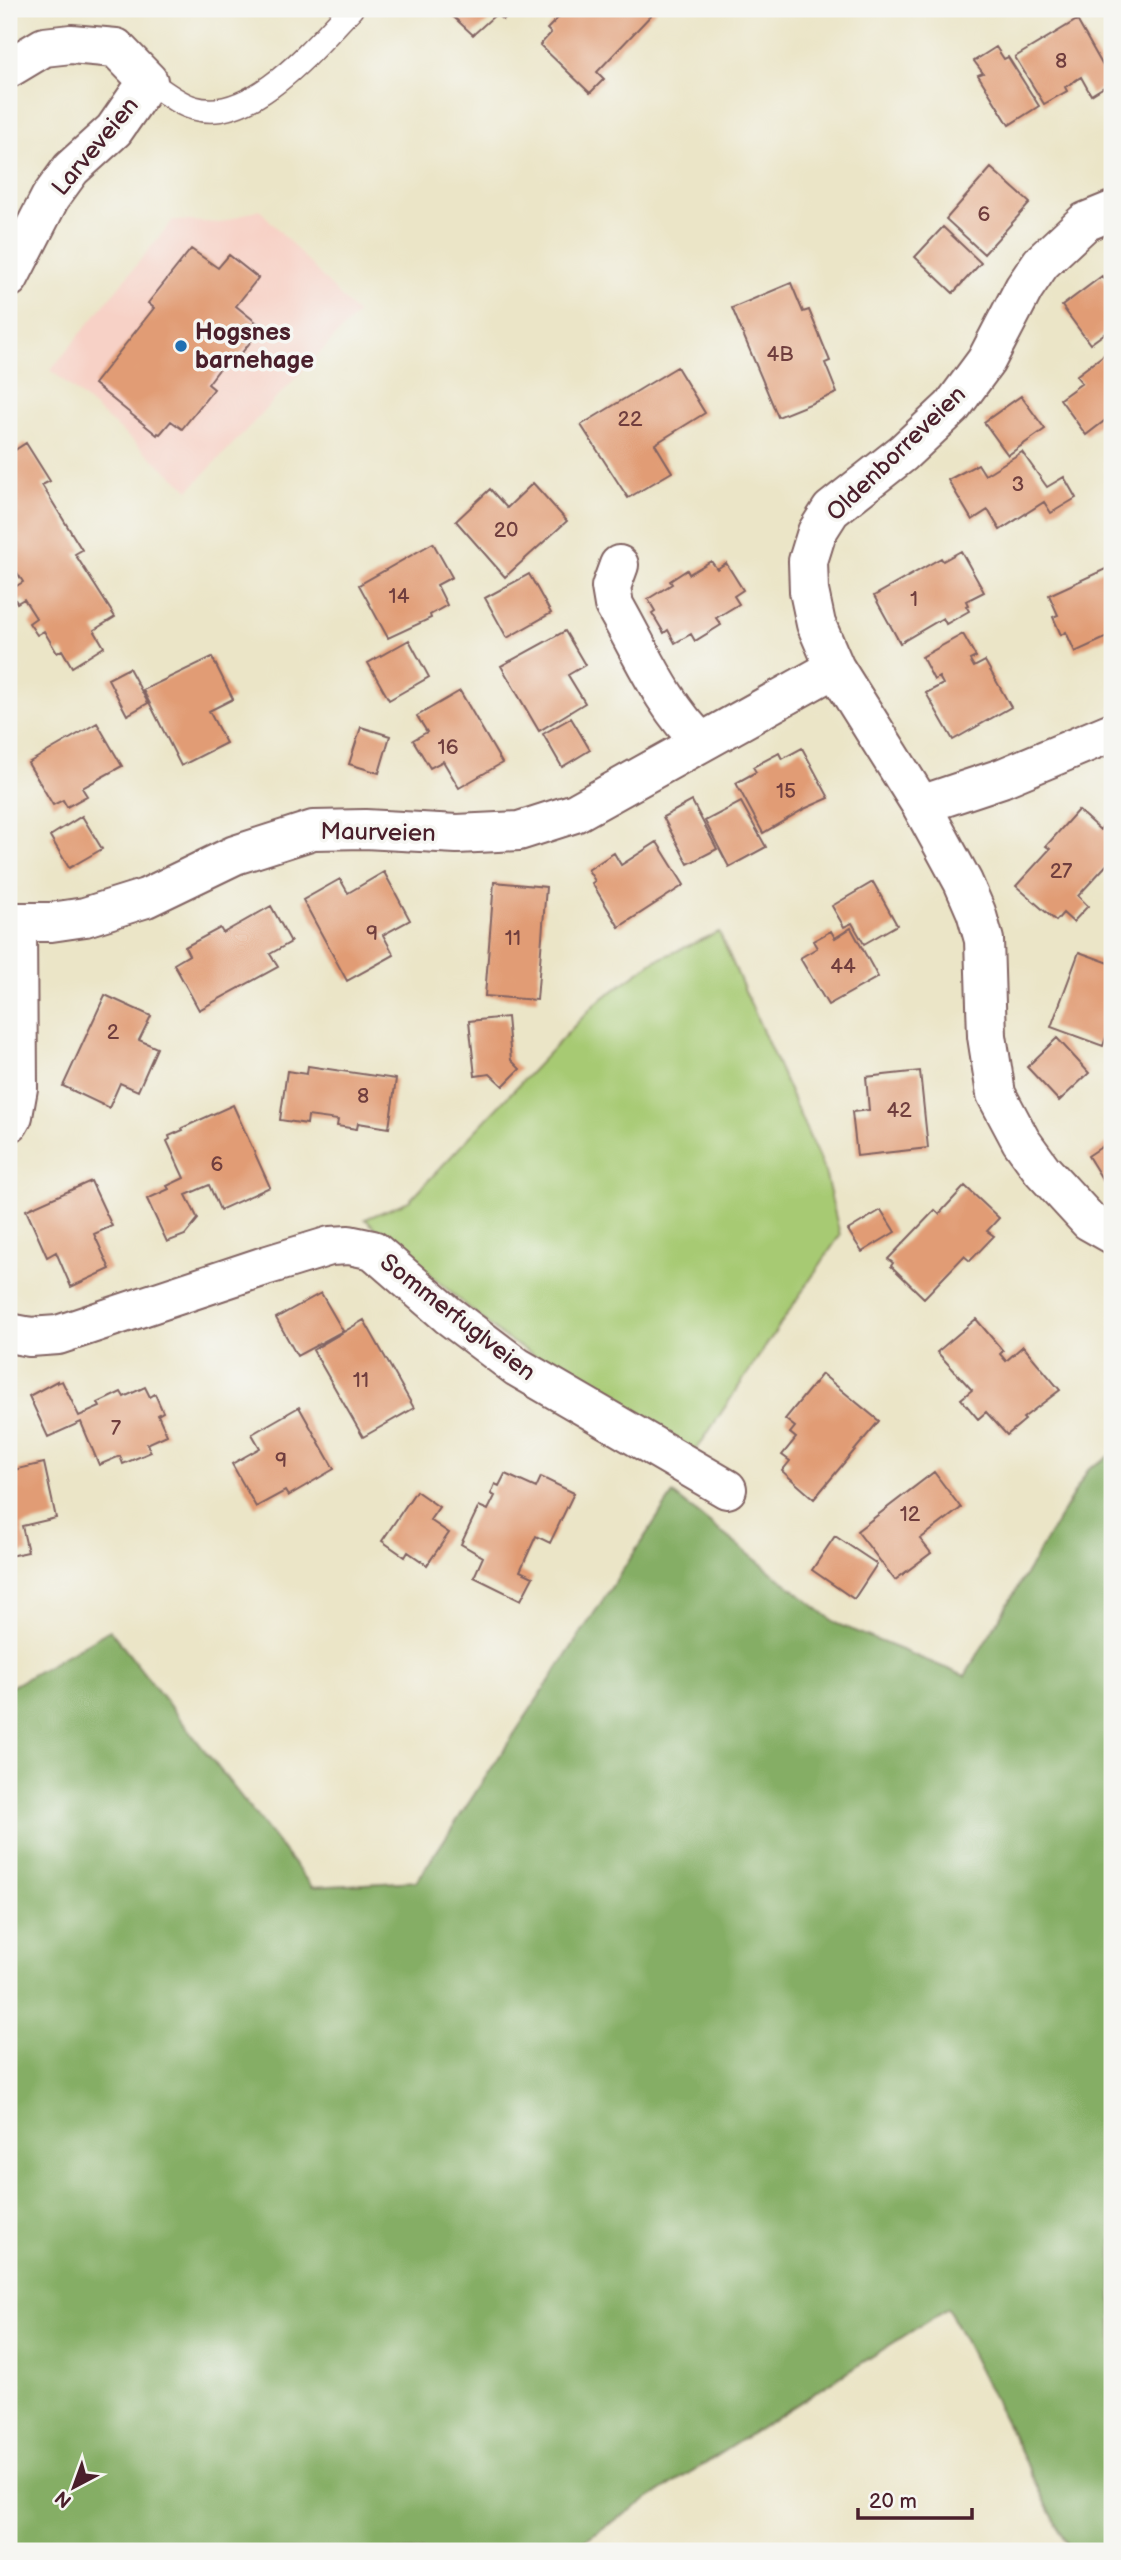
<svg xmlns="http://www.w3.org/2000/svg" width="1121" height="2560" viewBox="0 0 1121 2560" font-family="'Balsamiq Sans',sans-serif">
	<rect width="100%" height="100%" fill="#f6f6f2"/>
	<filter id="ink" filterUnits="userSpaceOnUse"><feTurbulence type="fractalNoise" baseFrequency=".0143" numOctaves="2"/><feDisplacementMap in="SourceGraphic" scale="14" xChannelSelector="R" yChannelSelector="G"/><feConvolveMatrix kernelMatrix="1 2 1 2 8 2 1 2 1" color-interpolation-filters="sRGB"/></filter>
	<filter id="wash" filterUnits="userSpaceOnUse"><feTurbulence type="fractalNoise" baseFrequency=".00686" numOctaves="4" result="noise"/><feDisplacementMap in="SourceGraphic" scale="28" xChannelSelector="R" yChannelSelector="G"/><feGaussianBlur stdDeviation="1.57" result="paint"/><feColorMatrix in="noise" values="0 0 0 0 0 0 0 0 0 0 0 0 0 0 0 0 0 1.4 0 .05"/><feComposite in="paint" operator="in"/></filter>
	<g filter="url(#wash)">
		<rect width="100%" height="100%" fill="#ebe5c7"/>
		<!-- built -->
		<path fill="#f7d1c6" d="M259,209L357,314L189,490L51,370L173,220L220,223Z"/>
		<!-- green -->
		<path fill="#a7ca73" stroke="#78744f" stroke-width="2" d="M719,932L825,1172L840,1235L695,1452L502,1336L365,1219L409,1201L596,1003L654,961Z"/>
		<!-- forest -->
		<path fill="#85ae65" stroke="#686648" stroke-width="2" d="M1112,1455V2551H1070L948,2308L567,2551H9V1688L110,1630L312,1887L417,1881L673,1494L837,1624L965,1676L1089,1468Z"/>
		<g id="blocks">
			<!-- building -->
			<path fill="#e19c75" d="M445,9H513L503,20L496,14L473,35Z
				M567,9H657L597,72L604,79L590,93L540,45L551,33L547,29Z
				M1077,20L1112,82L1091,95L1081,77L1065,87L1067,91L1044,104L1015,57Z
				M996,47L1004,59L1008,57L1039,106L1009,125L978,75L983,73L974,61Z
				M991,168L1030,203L984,254L946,219Z
				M943,227L981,263L953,293L915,257Z
				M191,249L218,268L229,255L258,278L236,306L262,327L230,368L224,363L208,384L214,389L182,429L171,421L160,434L158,433L157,435L94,384L154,308L148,303Z
				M1102,276L1112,290V328L1090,344L1062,306Z
				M791,283L803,312L809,310L830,361L825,363L837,393L778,417L732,308Z
				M1105,354L1112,361V415L1086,435L1060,399L1082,383L1076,376Z
				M677,367L705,413L655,444L672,472L628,498L581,425Z
				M1021,396L1045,429L1008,455L984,422Z
				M26,443L50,481L42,485L82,550L75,554L115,617L94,630L104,647L72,667L62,650L57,653L44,631L37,635L29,623L36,618L24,599L17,603L10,590L23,582L11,563L9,564V454Z
				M1022,452L1047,487L1064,477L1076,498L1051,513L1044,502L1000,530L988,510L972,520L948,480L978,464L985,475Z
				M533,483L567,521L505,577L456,521L490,489L507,508Z
				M433,543L452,577L437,585L447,605L430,615L431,618L388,638L359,585Z
				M961,551L984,592L966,601L968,605L966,606L969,611L946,624L943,618L900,643L874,596L941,558L943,561Z
				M711,561L717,569L726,563L743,590L734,596L739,604L716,618L721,625L695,641L691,634L675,643L668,630L664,633L652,613L655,611L648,599L672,584L670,581L687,570L689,574Z
				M1112,566V635L1075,652L1066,632L1061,635L1053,617L1058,615L1049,595Z
				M529,574L551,613L507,638L485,598Z
				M565,631L585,665L568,675L585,703L539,731L501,666Z
				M963,634L976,657L970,660L974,667L985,661L1011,707L953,740L926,693L943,684L939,677L934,680L922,657Z
				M409,640L429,677L389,700L368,663Z
				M212,657L233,699L209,711L226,743L181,766L143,690Z
				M129,668L148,703L127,715L108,679Z
				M460,691L502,763L459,788L443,761L430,768L413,740L427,732L417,716Z
				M571,718L590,750L562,767L543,734Z
				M97,723L122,766L82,788L87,796L67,807L63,800L53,805L28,763Z
				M361,727L390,736L379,773L349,764Z
				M802,748L829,798L804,809L763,833L736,783L756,772L753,767L779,753L782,759Z
				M692,801L717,849L688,864L663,817Z
				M741,802L766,847L729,867L705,821Z
				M1078,810L1100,830L1104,824L1112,832V859L1078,896L1088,906L1073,922L1063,913L1056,921L1016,886L1050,849L1046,846Z
				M82,816L102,849L69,868L50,836Z
				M657,842L684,885L619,927L592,883L595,881L588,870L614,853L621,865Z
				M384,872L410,920L383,935L394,955L347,981L303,900L340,879L348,893Z
				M494,882L546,887L537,1000L485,996Z
				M873,882L897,925L864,944L852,923L844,927L832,906Z
				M271,906L291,942L270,954L278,967L199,1010L174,964L189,955L185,947L220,928L223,933Z
				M851,928L878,977L828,1005L800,958L817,948L813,941L831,931L835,938Z
				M1079,952L1112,964V1006L1108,1016L1112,1020L1103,1046L1051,1027Z
				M105,995L151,1016L139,1040L157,1048L138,1091L120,1083L109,1108L63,1086Z
				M507,1017L511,1060L520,1069L503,1086L490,1074L475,1076L469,1021Z
				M1057,1038L1089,1073L1059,1101L1027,1067Z
				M308,1066L396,1079L389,1128L358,1123L357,1129L337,1126L338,1120L308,1116L307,1124L280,1120L287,1071L307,1074Z
				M920,1071L928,1148L857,1156L852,1112L869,1110L866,1077Z
				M233,1105L270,1187L220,1210L209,1185L186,1195L198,1219L185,1235L167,1242L147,1199L169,1189L167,1186L184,1178L167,1141L170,1139L169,1136L183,1130L182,1128Z
				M1112,1140V1195L1088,1156Z
				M91,1181L112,1226L94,1234L110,1269L71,1287L56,1252L47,1257L26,1210Z
				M965,1186L999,1218L987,1231L994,1236L970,1261L964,1256L924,1298L891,1266L893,1263L888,1259L935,1210L939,1214Z
				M881,1210L895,1232L862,1252L848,1230Z
				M321,1293L343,1331L297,1356L276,1318Z
				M976,1319L1003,1351L1000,1354L1006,1361L1023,1346L1060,1390L1023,1418L1025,1420L1007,1435L986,1412L978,1419L961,1399L972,1390L937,1352Z
				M364,1320L414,1408L363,1437L313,1350Z
				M822,1374L879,1421L814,1499L782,1471L790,1461L782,1455L796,1438L790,1433L795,1427L785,1419Z
				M57,1381V1383L62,1381L79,1416L100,1407L98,1403L121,1392L124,1397L145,1387L150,1397L155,1394L163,1412L158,1415L167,1435L147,1444L151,1452L123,1464L120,1456L99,1465L81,1422L48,1437L29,1396Z
				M299,1407L334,1469L288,1496L285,1491L256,1507L232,1464L260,1448L252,1434Z
				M44,1463L56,1518L22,1526L28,1552L9,1556V1471Z
				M934,1472L961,1508L920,1539L931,1553L895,1580L857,1531Z
				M505,1474L536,1488L541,1477L574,1493L550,1543L536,1536L520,1571L533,1577L521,1600L474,1577L483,1557L461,1544L479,1506L488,1510L495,1496L491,1494L495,1484L499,1486Z
				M416,1491L439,1507L430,1520L449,1533L427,1565L408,1552L405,1557L382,1541Z
				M835,1536L877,1564L854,1599L812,1570Z"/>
		</g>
	</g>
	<g filter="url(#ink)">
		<use href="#blocks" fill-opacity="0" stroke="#826462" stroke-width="2"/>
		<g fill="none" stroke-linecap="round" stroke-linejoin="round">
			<defs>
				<path id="lane" d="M148,81C162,90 178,104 194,108C252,125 316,45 351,9"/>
				<path id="street" d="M9,68L44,47L71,44L116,48L148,81L114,130L71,169L50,198L9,278
					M1112,211L1085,222L1041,263L1024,288L986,361L952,407L903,453L831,510L817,532L808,561L809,591L816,624L835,668L921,805L963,882L976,912L984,940L987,1036L996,1094L1021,1141L1042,1170L1089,1221L1112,1234
					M619,565L611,587L614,605C638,646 665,710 701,741
					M921,805L1002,778L1112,732
					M9,922H51L85,917L146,898L235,855L313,830L365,829L457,834L519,831L575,813L835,668
					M9,1123L13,1116L18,1088L17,922
					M9,1333L30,1337L58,1335L268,1265L330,1246L349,1245L373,1250L448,1315L517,1367L727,1489"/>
			</defs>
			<!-- lane casing -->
			<use href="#lane" stroke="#826462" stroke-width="26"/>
			<!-- street casing -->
			<use href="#street" stroke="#826462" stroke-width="42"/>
			<!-- lane -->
			<use href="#lane" stroke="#fff" stroke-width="23"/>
			<!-- street -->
			<use href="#street" stroke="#fff" stroke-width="38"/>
		</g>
	</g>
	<!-- markers -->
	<circle fill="#1f6fb2" stroke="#f6f6f2" stroke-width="2.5" cx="181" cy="346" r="7"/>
	<g text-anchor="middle" stroke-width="7" stroke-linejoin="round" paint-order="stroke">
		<!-- number labels -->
		<g font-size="21" fill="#703e3e">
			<text x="1061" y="68">8</text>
			<text x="984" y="221">6</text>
			<text x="780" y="361">4B</text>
			<text x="630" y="426">22</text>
			<text x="1018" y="491">3</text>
			<text x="506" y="537">20</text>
			<text x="399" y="603">14</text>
			<text x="914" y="606">1</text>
			<text x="448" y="754">16</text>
			<text x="786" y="798">15</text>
			<text x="1061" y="878">27</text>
			<text x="372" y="940">9</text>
			<text x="513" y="945">11</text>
			<text x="843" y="973">44</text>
			<text x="113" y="1039">2</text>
			<text x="363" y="1103">8</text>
			<text x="899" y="1117">42</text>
			<text x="217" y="1171">6</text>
			<text x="361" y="1387">11</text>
			<text x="116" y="1435">7</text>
			<text x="281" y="1467">9</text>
			<text x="910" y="1521">12</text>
		</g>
		<!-- street labels -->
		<g font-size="24" fill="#4a1f2b" stroke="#f6f6f2">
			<text transform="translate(95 146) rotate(-50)" y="8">Larveveien</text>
			<text transform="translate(896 453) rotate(-44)" y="8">Oldenborreveien</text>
			<text transform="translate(378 832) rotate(1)" y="8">Maurveien</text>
			<text transform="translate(458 1317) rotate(38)" y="8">Sommerfuglveien</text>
		</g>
		<!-- poi labels -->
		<g font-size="24" font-weight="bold" fill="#4a1f2b" stroke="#f6f6f2" text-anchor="start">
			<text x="195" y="340">Hogsnes<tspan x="195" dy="28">barnehage</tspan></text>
		</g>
	</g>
	<!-- margin -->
	<rect width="1121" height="2560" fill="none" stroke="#f6f6f2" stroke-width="35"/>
	<!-- north arrow -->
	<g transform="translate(74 2487) rotate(221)" stroke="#f6f6f2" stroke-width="5" paint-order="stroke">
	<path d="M0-5L12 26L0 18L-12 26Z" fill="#4a1f2b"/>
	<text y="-10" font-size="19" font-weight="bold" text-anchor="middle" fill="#4a1f2b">N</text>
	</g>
	<!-- scale -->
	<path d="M858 2508v10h114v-10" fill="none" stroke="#4a1f2b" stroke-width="3.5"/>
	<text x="869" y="2508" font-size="21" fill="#4a1f2b" stroke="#f6f6f2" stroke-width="5" paint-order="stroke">20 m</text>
</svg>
